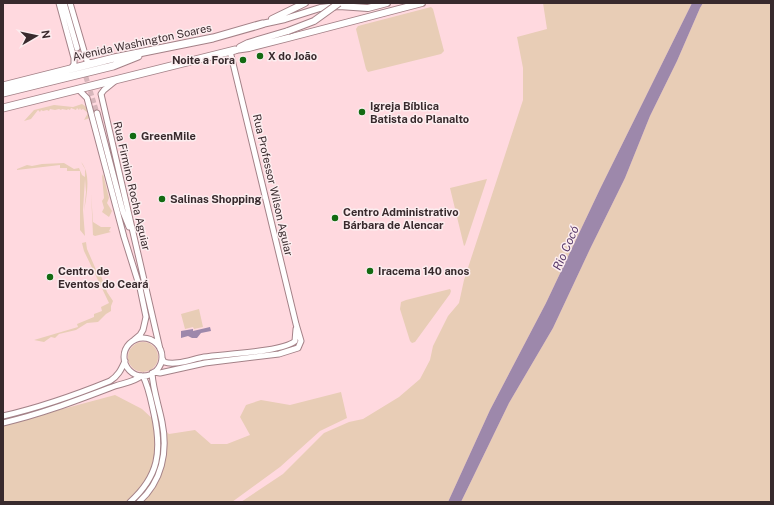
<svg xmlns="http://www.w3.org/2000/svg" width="774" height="505" viewBox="0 0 774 505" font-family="'Public Sans',sans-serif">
	<rect width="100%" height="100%" fill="#ffd9df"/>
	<!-- green -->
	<path fill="#e8cdb6" d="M543,3H692L600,189L546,303L490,410L448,502H241L283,474L324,433L349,422L363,419L399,397L420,379L430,360L433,346L448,316L459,303L464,280L523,100V68L517,37L547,29Z
		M703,3H771V502H461L509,403L553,328L590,249L625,178L650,116L677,61L700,8Z
		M431,7L433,9L444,51L441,54L368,72L366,69L356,29L358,26Z
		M82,104L88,108L90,118L84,120L88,113L83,109L81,110L80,108L79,110L77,108L76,110L71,108L70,110L68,109L67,110L62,109L61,110L59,109L55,110L50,109L49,111L47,110L43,111L41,110L40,112L38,110L31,119L24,121L34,110L54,105L73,107Z
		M81,162C92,174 86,198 84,212L86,192L85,179L83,210L85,236L80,230V171H67V168H60V165L17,170V169L27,165L32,166L42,164L64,163L74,169L79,168L82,175L85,177V169Z
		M103,174L109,198L107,203L112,211L109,217L102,212L104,208L102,201L104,198L102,176Z
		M487,179L465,245L464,246L450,188Z
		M91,193L93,222L101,227H111L109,231L111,232L95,236L93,235Z
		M86,242L87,249L97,272L101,276L107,292L113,301L111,306V311L106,314L98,322L87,323L76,330L59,334L55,338L51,337L44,342L34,340L78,327L77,324L94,317V314L102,311L101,307L109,303L84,251L82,243Z
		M450,289L451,291L450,294L415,342L412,343L410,341L400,309L401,302L406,300Z
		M199,309L203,327L194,329L193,327L185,329L181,314Z
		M128 357a15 15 0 1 1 30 0a15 15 0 1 1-30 0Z
		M341,392L347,418L320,431L280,467L232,502H3V425L115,395L142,409L169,434L195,430L211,444H227L250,435L240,417L246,405L261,400L290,405Z"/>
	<!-- water -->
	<path fill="#9d88ab" d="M692,3H703L700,8L677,61L650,116L625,178L590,249L553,328L509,403L461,502H448L490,410L546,303L600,189Z
		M210,327L211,331L201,333L197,338H192L188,336L181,338V331L193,329V331Z"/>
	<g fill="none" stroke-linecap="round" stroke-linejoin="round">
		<!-- tertiary-tunnel -->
		<path stroke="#d7b6bb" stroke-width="5" stroke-dasharray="5 2.5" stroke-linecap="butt" d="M77,48L97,113"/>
		<defs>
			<path id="tertiary" d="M59,3L74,58V64L71,69
				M64,3L77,48
				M70,3L87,61L92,64
				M115,81L104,90L101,94L160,349
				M78,89L87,98L124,237L140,288L146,317L143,330L140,335L134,340
				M97,113L123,212L129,227
				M124 357a19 19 0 1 1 38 0a19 19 0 1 1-38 0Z
				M162,358L164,362C176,366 192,359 204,357C223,354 283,352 295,341L296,329
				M154,372L160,373L205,363L279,354L298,348L301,341L296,324L230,51
				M3,416C42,407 73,396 110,381C118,376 121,370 125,361
				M3,423C42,414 78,400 115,386C124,383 134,382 141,376
				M130,502C159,476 162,451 154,414C151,401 149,388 143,376
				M139,502C162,481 168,452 162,422C159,406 153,390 152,373"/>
			<path id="primary" d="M272,19L305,3
				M262,24L285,19L320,8L339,6L368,8L387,3
				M240,47L248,43L288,31
				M235,50L249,48L288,38L422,3"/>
			<path id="trunk" d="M3,86L114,58L213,38L262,24
				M3,93L113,66L138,56
				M3,108L235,50"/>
		</defs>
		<!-- tertiary casing -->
		<use href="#tertiary" stroke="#a48288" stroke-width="7"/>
		<!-- primary casing -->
		<use href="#primary" stroke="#a48288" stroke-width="8"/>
		<!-- trunk casing -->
		<use href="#trunk" stroke="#a48288" stroke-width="9"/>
		<!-- tertiary -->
		<use href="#tertiary" stroke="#fff" stroke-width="5"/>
		<!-- primary -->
		<use href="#primary" stroke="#fff" stroke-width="6"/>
		<!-- trunk -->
		<use href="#trunk" stroke="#fff" stroke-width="7"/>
		<defs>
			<path id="primary-bridge" d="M288,31L314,21L339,3"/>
		</defs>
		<!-- primary-bridge casing -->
		<use href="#primary-bridge" stroke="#a48288" stroke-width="8" stroke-linecap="butt"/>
		<!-- primary-bridge -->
		<use href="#primary-bridge" stroke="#fff" stroke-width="6"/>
	</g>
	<!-- markers -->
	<g fill="#136a12" stroke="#fcedef" stroke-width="1.5">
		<circle cx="260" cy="56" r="4"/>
		<circle cx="243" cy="60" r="4"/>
		<circle cx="362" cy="112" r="4"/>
		<circle cx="133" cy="136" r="4"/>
		<circle cx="162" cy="199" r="4"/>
		<circle cx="335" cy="218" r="4"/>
		<circle cx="370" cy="271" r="4"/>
		<circle cx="50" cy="277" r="4"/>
	</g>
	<g text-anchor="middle" stroke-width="3" stroke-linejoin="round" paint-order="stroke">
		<!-- street labels -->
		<g font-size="11" fill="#382a2d" stroke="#fcedef">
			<text transform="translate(142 42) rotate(-12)" y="4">Avenida Washington Soares</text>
			<text transform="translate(273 185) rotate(77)" y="4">Rua Professor Wilson Aguiar</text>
			<text transform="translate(132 186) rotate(77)" y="4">Rua Firmino Rocha Aguiar</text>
		</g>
		<!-- poi labels -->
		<g font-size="11" font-weight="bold" fill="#382a2d" stroke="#fcedef" text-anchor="start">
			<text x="268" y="60">X do João</text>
			<text x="235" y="64" text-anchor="end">Noite a Fora</text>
			<text x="370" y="110">Igreja Bíblica<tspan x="370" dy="13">Batista do Planalto</tspan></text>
			<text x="141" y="140">GreenMile</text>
			<text x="170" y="203">Salinas Shopping</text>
			<text x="343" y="216">Centro Administrativo<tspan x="343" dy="13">Bárbara de Alencar</tspan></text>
			<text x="58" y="275">Centro de<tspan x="58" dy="13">Eventos do Ceará</tspan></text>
			<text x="378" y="275">Iracema 140 anos</text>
		</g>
		<!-- water labels -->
		<g font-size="12" font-style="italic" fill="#593a6a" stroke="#fcedef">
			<text transform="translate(566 248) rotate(-66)" y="4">Rio Cocó</text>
		</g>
	</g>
	<!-- border -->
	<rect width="774" height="505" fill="none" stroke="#382a2d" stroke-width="8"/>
	<!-- north arrow -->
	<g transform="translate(36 36) rotate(81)" stroke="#fcedef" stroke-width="3" paint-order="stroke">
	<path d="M0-3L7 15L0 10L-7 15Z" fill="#382a2d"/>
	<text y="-6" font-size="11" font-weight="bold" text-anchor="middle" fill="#382a2d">N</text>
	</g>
</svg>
